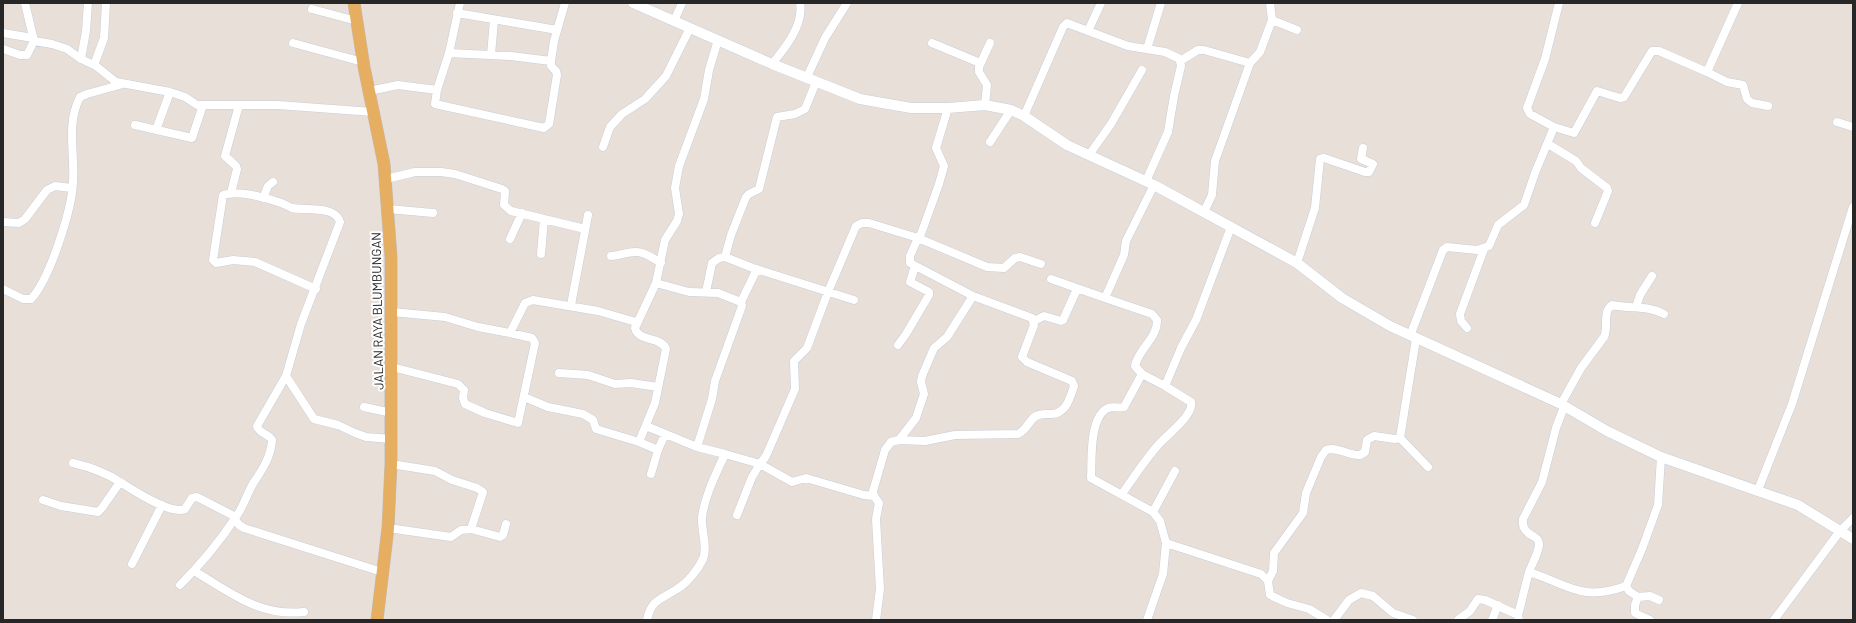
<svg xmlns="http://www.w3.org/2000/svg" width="1856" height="623" viewBox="0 0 1856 623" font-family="Barlow,sans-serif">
	<rect width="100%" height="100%" fill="#e9dfd9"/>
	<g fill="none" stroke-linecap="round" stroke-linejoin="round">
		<defs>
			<path id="minor" d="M25,3L34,41L52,44L67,49L81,59L96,66L116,82L170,92L185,97L197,105H278L373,112
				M460,3L449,53L437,90L435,104L544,128L549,124L557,75L556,71L551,66V61L554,41L565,3
				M1270,3L1272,20L1297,30
				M1738,3L1707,72L1727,82L1743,85L1747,99L1752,103L1768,106
				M312,9L357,21
				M457,13L557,30
				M674,21L682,3
				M1088,31L1128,46L1165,52L1178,58L1180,61L1181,66L1174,96L1168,132L1146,181
				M3,33L33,38
				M293,43L363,62
				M932,43L980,63
				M3,49L20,55H27L34,41
				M1147,49L1161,3
				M449,53L511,56L551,61
				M491,55L494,20
				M81,59L86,31L88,3
				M1180,61L1198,50H1204L1250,63L1215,161L1212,195L1204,212
				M1250,63L1260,52L1272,20
				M772,64C785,48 804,25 800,3
				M94,65L104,38L106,3
				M807,77L825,38L847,3
				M369,91L398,85L437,90
				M985,105L987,85L979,72V67L990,43
				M1024,116L1063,27L1067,23L1088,31L1101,3
				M1837,122L1853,127
				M135,125L192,138L203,105
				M1554,127L1574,133L1597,91L1620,98L1624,97L1652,51H1659L1707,72
				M156,130L170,92
				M990,142L1011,110
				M1548,144L1576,161L1581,168L1607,188L1608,191L1595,223
				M603,147L610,127L622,114L645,99L666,76L690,28
				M1089,155L1111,124L1142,70
				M386,179L415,172H441L455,174L502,189L505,191L504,205L511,211L585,229
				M1154,185L1126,241L1124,255L1105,298L1152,314L1157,320C1158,338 1138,349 1135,366L1142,374L1165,386
				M231,193L237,169L236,166L225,156L239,105
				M263,198L268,186L273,182
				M388,209L433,213
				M3,222L19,223L25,219L47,190L55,186L72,188
				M510,239L522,213
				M541,254L544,219
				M611,256C620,256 628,251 637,252C645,252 654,259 661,263
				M725,257L753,268L854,300
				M1297,263L1315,208L1320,159L1324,158L1365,172H1369L1373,164L1361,159L1363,148
				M1051,279L1105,298
				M656,283L689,292L718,293L741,302
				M3,289L23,299H31C50,279 72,209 73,182C75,153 66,124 80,97L87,94L123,84
				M706,292L712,263L719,258L725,257L731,235L746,197L749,194L759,189L777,117L795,114L805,109L816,82
				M571,305L588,215
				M1636,307L1640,295L1652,276
				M392,312L445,317L478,327L510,333L525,303L533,300L598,311L636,322
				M1034,321L1044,316L1061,321L1063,320L1077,289
				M1467,328L1461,321L1460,314L1484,249
				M1410,336L1443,250L1447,247L1477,250L1489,246L1498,225L1524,205L1535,173L1554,127L1530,114L1527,108L1545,59L1559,3
				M898,345L906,334L929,295V292L910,282L915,266
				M392,367L458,384L464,390L463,398L465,404L485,413L518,423L535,343L532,338L510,333
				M559,373L588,375L615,384L631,383L658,387
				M1142,374L1124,407C1118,409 1112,405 1106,409C1089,420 1092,461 1091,478L1153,512L1160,521L1166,543L1261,574L1268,581L1270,595L1287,603L1309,609L1327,620
				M286,376L314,419L338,425L355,433L366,437L392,439
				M524,397L548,407L583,414L593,420L596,429L639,442L655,403L666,349C661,336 638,342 635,328L656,283L665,240L677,221L679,214L675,188L679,166L704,99L709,70L718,40
				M1561,404L1581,368L1604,337C1609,326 1602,312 1612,305C1631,309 1647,305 1664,314
				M364,407L392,413
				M646,426L697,447L725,454
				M1400,438L1428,467
				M899,440L925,441L955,435L1018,434C1028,429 1028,421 1036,416C1041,413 1045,414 1051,414C1066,414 1070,398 1074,386L1072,381L1027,362L1022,357L1034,325L1032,318L973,296L910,263V256L918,238L987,267L1004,268L1015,258L1020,257L1041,264
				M639,442L658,450L665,434
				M697,447L712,399L715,381L742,306L741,302L757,269
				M73,463C90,467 105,472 120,482
				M651,474L658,450
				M1758,490L1792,404L1853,207
				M1122,494C1134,477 1146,458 1160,443C1168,434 1194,415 1191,402L1165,386L1181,348L1196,320L1231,227
				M43,500L61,506L98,512L102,508L120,482C133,490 170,515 185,509L192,498L197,497L232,515L239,525L244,528L382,572
				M1153,512L1175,471
				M737,515L752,477L760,464L792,482L806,478L864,495L874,496
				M388,528L451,537L461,530L471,529L483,492L477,488L452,480L435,471L391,464
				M471,529L500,537L503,535L506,524
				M132,564L162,505
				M194,571C230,592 259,617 304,612
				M1529,572C1570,585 1580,602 1626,586
				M1268,581L1273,571L1274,553L1303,513L1306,493L1321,457L1326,450C1338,446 1348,456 1360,455L1365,452L1367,440L1374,436L1395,439L1400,438L1416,339
				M180,585C201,564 220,541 236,517C244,506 247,493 254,482C263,469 271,456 272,440C268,433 259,434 257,426L286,376L301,324L340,222C336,205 304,211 292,208C287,206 283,203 278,202C262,197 239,190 223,195L213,260L216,263L233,260L255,262L316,289
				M1638,597L1650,596L1659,600
				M647,620C651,599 662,599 677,589C687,583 698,570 703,559C708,546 701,531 702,517C705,495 716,474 725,454L760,464L766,456L795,389L794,361L807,348L828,292L856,226L862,223H869L918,238L921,234L939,184L944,166L936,148L948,108
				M876,620L880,589L876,519L879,503L874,496L873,491L885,450L891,442L899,440L916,418L924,394L921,382L922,376L934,348L947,337L973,296
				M1147,620L1163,574L1166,543
				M1334,620L1349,600L1361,593L1373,596L1393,613L1413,620
				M1458,620L1470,611L1478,599L1485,600L1518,615
				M1492,620L1498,605
				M1519,620L1518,615C1522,601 1525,586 1529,572C1532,564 1538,554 1539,545C1540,533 1521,538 1523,519L1542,482L1556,428L1564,407
				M1650,620L1635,613V605L1638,597L1629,591L1626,586L1642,549L1658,505L1661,457
				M1774,620L1840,531L1853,518"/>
			<path id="tertiary" d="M633,3L772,64L860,99L911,108H948L985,105L1011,110L1024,116L1067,145L1154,185L1297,263L1342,298L1390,326L1561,404L1607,431L1661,457L1798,505L1853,539"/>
			<path id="primary" d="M354,3L364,67L384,164L391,257V464L388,528L377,620"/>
		</defs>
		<!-- minor casing -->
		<use href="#minor" stroke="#c7ced8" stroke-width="9"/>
		<!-- tertiary casing -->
		<use href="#tertiary" stroke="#c7ced8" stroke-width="11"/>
		<!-- primary casing -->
		<use href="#primary" stroke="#bebebe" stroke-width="13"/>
		<!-- minor -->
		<use href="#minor" stroke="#fff" stroke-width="8"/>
		<!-- tertiary -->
		<use href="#tertiary" stroke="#fff" stroke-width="10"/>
		<!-- primary -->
		<use href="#primary" stroke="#e6ae61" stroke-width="12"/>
	</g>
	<g text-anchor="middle" stroke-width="4" stroke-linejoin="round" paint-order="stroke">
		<!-- street labels -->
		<g font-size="13" fill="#272727" stroke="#fff">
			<text transform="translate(377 311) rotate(-91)" y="5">JALAN RAYA BLUMBUNGAN</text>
		</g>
	</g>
	<!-- border -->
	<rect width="1856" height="623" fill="none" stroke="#272727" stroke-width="8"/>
</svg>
